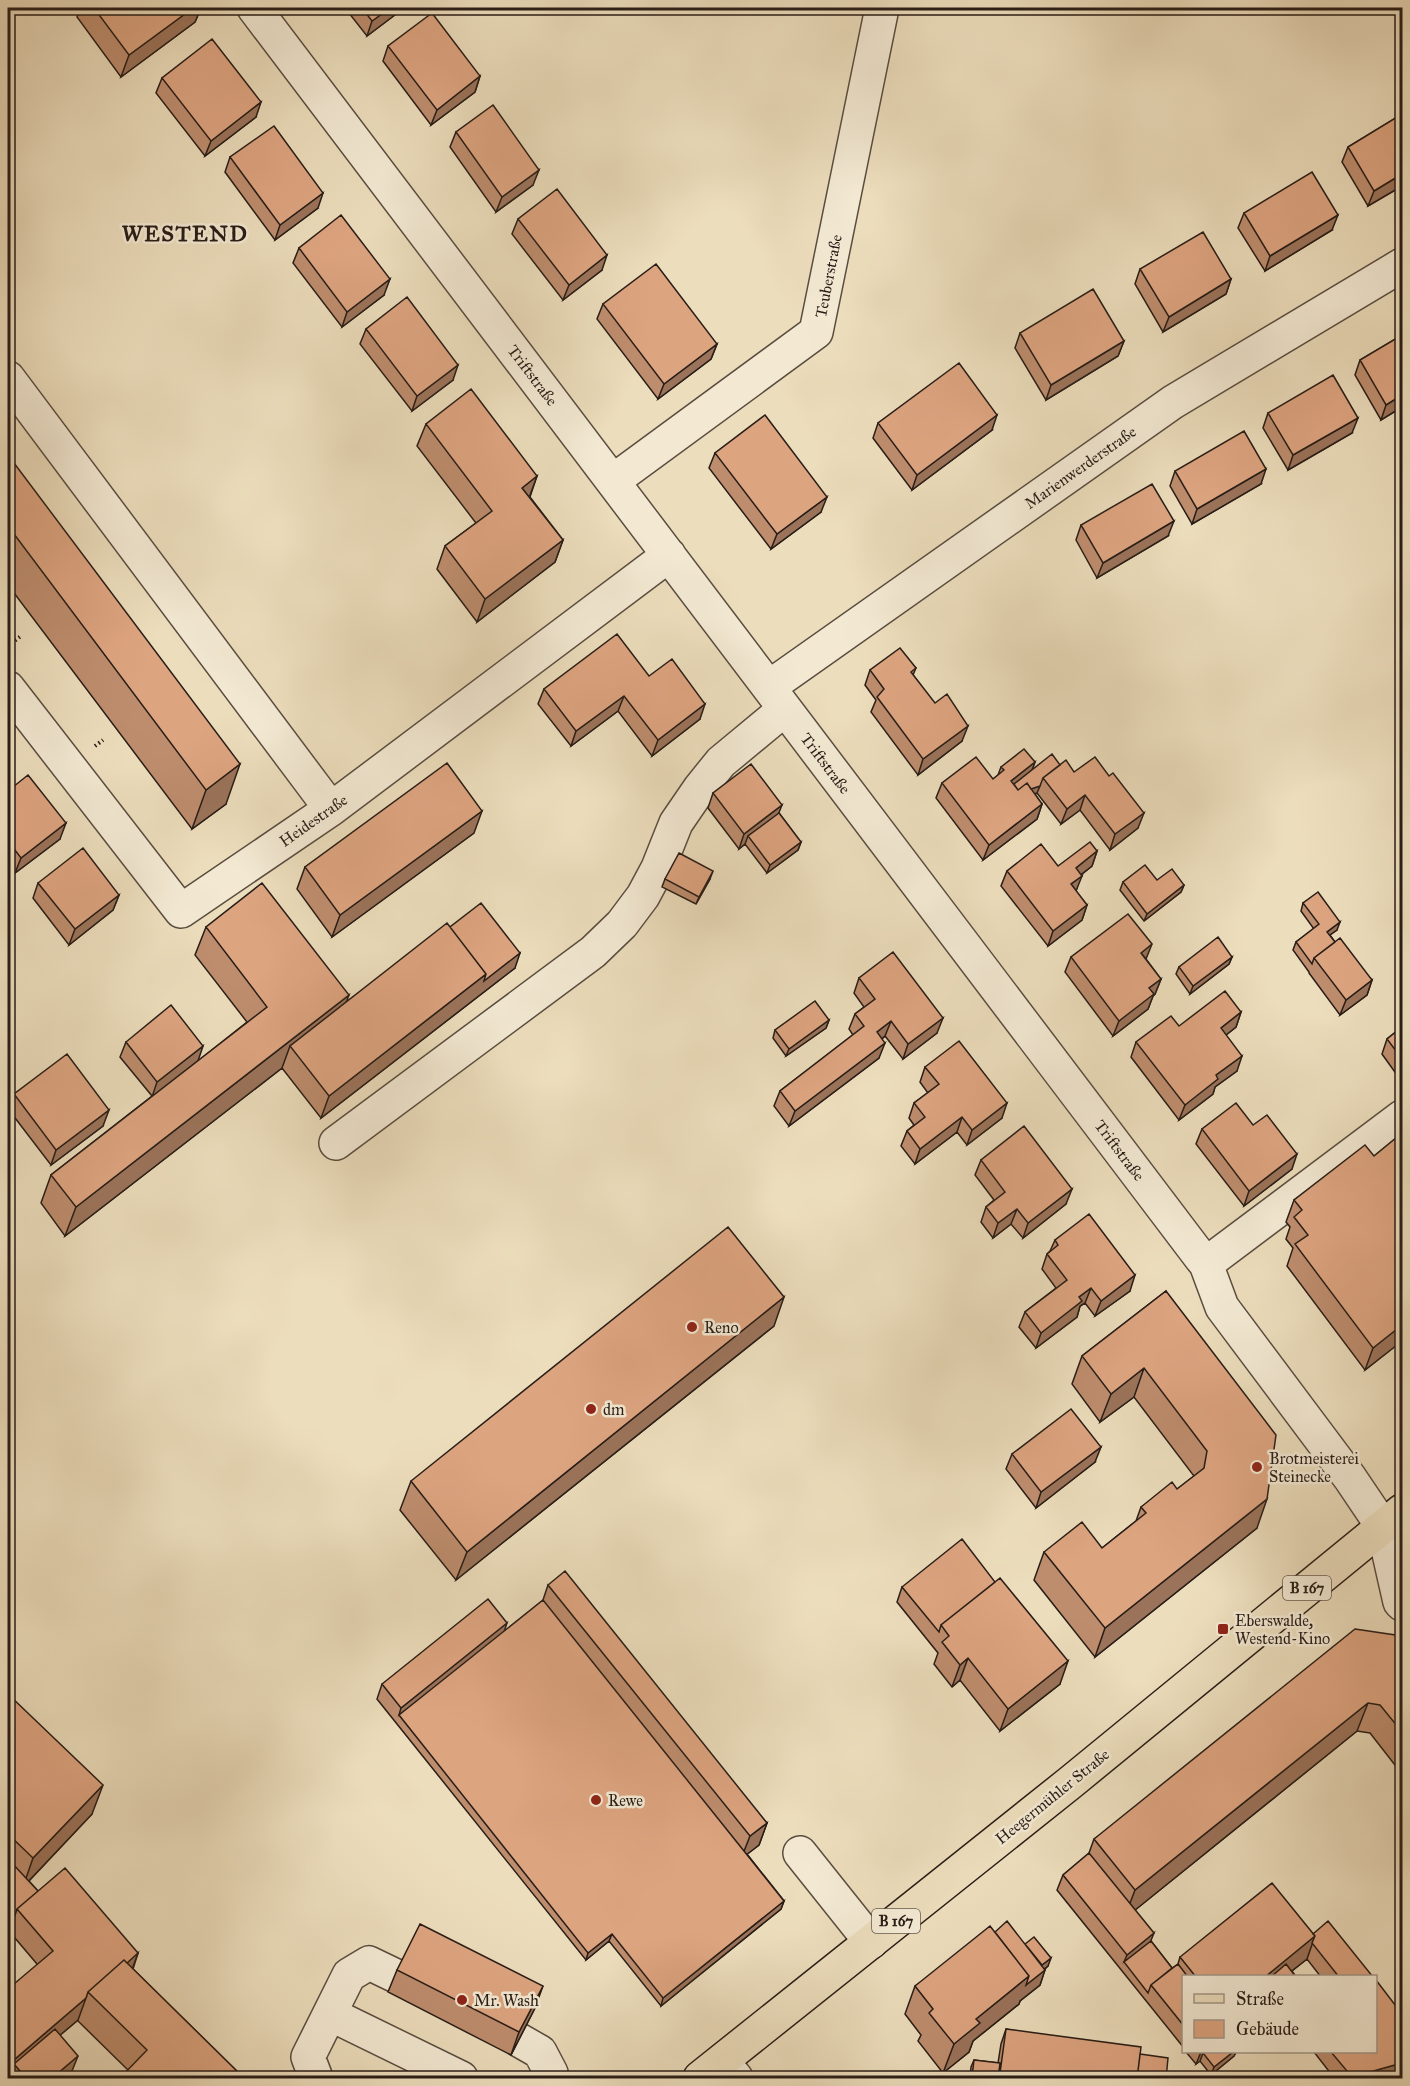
<svg xmlns="http://www.w3.org/2000/svg" width="1410" height="2086" viewBox="0 0 1410 2086" font-family="'IM FELL Great Primer',serif">
	<rect width="100%" height="100%" fill="#ecddbc"/>
	<filter id="stains"><feTurbulence type="fractalNoise" baseFrequency=".00333" numOctaves="4"/><feColorMatrix values="0 0 0 0 .2 0 0 0 0 .09 0 0 0 0 .02 0 0 0 .5 -.17"/></filter>
	<radialGradient id="worn" r=".72"><stop offset=".6" stop-color="#630" stop-opacity="0"/><stop offset="1" stop-color="#630" stop-opacity=".3"/></radialGradient>
	<g fill="none" stroke-linecap="round" stroke-linejoin="round">
		<defs>
			<path id="minor" d="M254,8L1201,1258L1206,1264L1222,1307L1350,1478L1383,1527L1400,1602L1402,1604
				M8,378L331,809
				M613,481L816,332L882,8
				M769,687L1173,402L1402,265
				M8,688L181,911L331,809L669,555
				M336,1143L593,952L622,924L643,896L658,868L676,823L700,788L721,762L785,709
				M1206,1264L1402,1117
				M800,1853L871,1942
				M330,2014L461,2078
				M519,2040L540,2052L551,2073L548,2078
				M722,2061L736,2078
				M316,2078L308,2057L349,1975L369,1963L396,1976"/>
			<path id="major" d="M700,2078L1071,1782L1402,1511"/>
		</defs>
		<!-- minor casing -->
		<use href="#minor" stroke="#594d40" stroke-width="36"/>
		<!-- major casing -->
		<use href="#major" stroke="#281d17" stroke-width="36"/>
		<!-- path -->
		<path stroke="#281d17" stroke-width="4" stroke-dasharray="1.5 3" stroke-linecap="butt" d="M8,646L21,636
			M95,746L103,740"/>
		<!-- minor -->
		<use href="#minor" stroke="#f3e9d3" stroke-width="33"/>
		<!-- major -->
		<use href="#major" stroke="#ecddbc" stroke-width="33"/>
	</g>
	<!-- wall -->
	<path fill="#be8d6e" stroke="#281d17" stroke-width="1.5" d="M81,8H201L195,22L121,77L77,17Z
		M345,8H404L367,36Z
		M799,8H811L803,13Z
		M388,46L480,76L475,92L431,125L383,61Z
		M162,78L256,117L205,156L156,93Z
		M1402,114V186L1368,206L1342,162L1348,147Z
		M456,132L533,185L496,212L450,147Z
		M230,157L318,208L275,240L225,172Z
		M1244,213L1332,230L1265,271L1238,228Z
		M518,219L602,270L563,300L512,234Z
		M299,248L384,295L342,327L293,263Z
		M1140,269L1231,279L1226,294L1163,332L1135,284Z
		M603,304L717,344L711,359L658,399L597,319Z
		M366,329L453,380L412,411L360,344Z
		M1020,333L1124,341L1118,356L1046,400L1015,348Z
		M1402,335V407L1381,420L1355,375L1360,360Z
		M1268,413L1352,433L1288,470L1263,428Z
		M878,423L992,430L912,490L873,438Z
		M426,424L537,476L530,497L563,540L555,562L477,622L437,569L445,546L476,523L417,446Z
		M715,453L821,512L771,549L709,468Z
		M8,455L226,804L192,829L8,585Z
		M1175,471L1261,484L1192,524L1170,486Z
		M1081,525L1168,536L1097,578L1076,540Z
		M916,668L913,675L962,741L918,775L871,712L876,700L865,685L870,670Z
		M649,676L700,719L652,756L618,711L571,746L538,704L544,689Z
		M1035,762L1032,770L1060,765L1074,772L1138,828L1110,850L1080,810L1061,824L1037,793L1035,794L1042,804L1037,819L983,860L936,798L942,783L993,779L998,775L1001,767Z
		M8,791L60,839L15,873L8,863Z
		M713,793L779,813L801,842L798,850L767,873L745,844L739,849L708,808Z
		M474,833L332,937L297,889L305,867Z
		M1097,851L1092,866L1081,875L1076,891L1087,905L1082,920L1048,946L1001,886L1007,871L1058,866Z
		M665,879H710L696,904L662,887Z
		M1157,880L1184,885L1181,892L1144,921L1120,890L1123,882Z
		M38,883L119,895L113,910L69,945L33,898Z
		M1303,903L1337,930L1330,935L1335,942L1372,980L1367,995L1340,1015L1309,973V972L1293,950L1296,942L1314,929L1301,911Z
		M206,927L346,1002L450,927L515,968L321,1118L282,1068L65,1236L41,1203L51,1175L152,1096L120,1057L126,1042L198,1061L247,1022L195,955Z
		M1071,957L1146,959L1161,979L1155,994L1153,996L1148,1009L1113,1036L1065,972Z
		M1232,957L1229,964L1190,994L1176,974L1179,967Z
		M859,978L937,1033L903,1059L885,1036L882,1039L879,1058L789,1126L774,1106L780,1091L853,1035L849,1029L855,1014L864,1007L854,993Z
		M1241,1012L1236,1027L1226,1035L1237,1071L1215,1087L1213,1094L1179,1120L1131,1057L1136,1042Z
		M829,1020L826,1028L786,1056L773,1038L775,1030Z
		M1402,1027V1082L1382,1054L1387,1039Z
		M925,1067L1002,1118L967,1145L957,1132L915,1164L901,1146L907,1131L914,1125L909,1118L914,1103L928,1093L920,1082Z
		M14,1094L103,1126L51,1165L9,1110Z
		M1402,1121V1341L1365,1370L1287,1266L1293,1248L1286,1239L1290,1227L1286,1222L1294,1200L1374,1156L1396,1138Z
		M1253,1125L1292,1169L1244,1206L1196,1144L1202,1129Z
		M981,1160L1066,1204L1023,1238L1011,1224L993,1238L981,1222L986,1207L994,1200L975,1175Z
		M1055,1240L1130,1291L1095,1316L1085,1303L1080,1306L1077,1317L1036,1348L1019,1327L1025,1312L1056,1288L1042,1269L1047,1254L1050,1251Z
		M1166,1291L1257,1528L1095,1657L1034,1580L1044,1552L1102,1548L1136,1521L1141,1507L1177,1489L1194,1476L1134,1397L1100,1422L1072,1384L1082,1356Z
		M774,1326L456,1580L400,1510L411,1481Z
		M1012,1454L1095,1462L1036,1508L1006,1469Z
		M548,1585L767,1823L759,1845L747,1854L784,1901L781,1909L661,2006L609,1941L586,1960L377,1699L382,1684L505,1631L543,1600Z
		M902,1587L1060,1684L1000,1731L960,1680L952,1687L934,1664L938,1653L897,1602Z
		M1402,1636V1774L1370,1733L1357,1731L1135,1910L1151,1941L1172,1968L1178,1964L1180,1957L1313,1934L1373,1977H1321L1307,1959L1292,1971L1296,1977H1184V2048L1057,1890L1063,1875L1089,1853L1094,1839Z
		M8,1694L92,1814L29,1881L38,1891L138,1953L133,1969L245,2079L128,2070L78,2021V2020L60,2035L72,2071L63,2079H8L37,1964L9,1931L10,1930L8,1932Z
		M995,1932L1025,1944L1048,1966L1045,1969L1040,1985L1020,2001L1019,2004L973,2041L969,2052L943,2073L918,2041L921,2035L905,2014L915,1986Z
		M397,1970L535,2008L511,2055L388,1992Z
		M1006,2029L1140,2054L1166,2079H970L971,2067L974,2060L998,2063L1001,2044Z
		M1186,2052H1236L1234,2056L1211,2075L1200,2061L1196,2064Z
		M1314,2052H1376L1401,2077L1396,2079H1335Z"/>
	<!-- shaded-wall -->
	<path fill="#9b735a" stroke="#281d17" stroke-width="1.5" d="M193,8H201L195,22L121,77L129,55Z
		M390,8H404L367,36L372,21Z
		M805,8H811L803,13Z
		M480,76L475,92L431,125L437,110Z
		M261,102L256,117L205,156L211,141Z
		M539,170L533,185L496,212L502,197Z
		M1402,174V186L1368,206L1374,191Z
		M323,193L318,208L275,240L280,225Z
		M1338,215L1332,230L1265,271L1270,256Z
		M607,255L602,270L563,300L569,285Z
		M390,279L384,295L342,327L347,312Z
		M1231,279L1226,294L1163,332L1169,317Z
		M1124,341L1118,356L1046,400L1051,385Z
		M717,344L711,359L658,399L664,384Z
		M458,365L453,380L412,411L417,396Z
		M1402,395V407L1381,420L1386,405Z
		M997,415L992,430L912,490L917,475Z
		M1358,418L1352,433L1288,470L1293,455Z
		M1266,469L1261,484L1192,524L1197,509Z
		M537,476L529,498L522,488Z
		M827,497L821,512L771,549L777,534Z
		M1174,521L1168,536L1097,578L1103,563Z
		M563,540L555,562L477,622L485,599Z
		M624,696L618,711L571,746L576,731Z
		M705,704L700,719L652,756L658,740Z
		M968,726L962,741L918,775L923,759Z
		M1035,762L1029,778L1011,792V781Z
		M240,764L226,804L192,829L206,790Z
		M1040,786L1037,793L1021,799L1024,791Z
		M1085,795L1080,810L1061,824L1067,809Z
		M1042,804L1037,819L983,860L989,845Z
		M782,805L776,820L748,836L745,844L739,849L744,834Z
		M482,811L474,833L332,937L340,915Z
		M1144,813L1138,828L1110,850L1115,834Z
		M66,823L60,839L15,873L21,858Z
		M801,842L798,850L767,873L770,865Z
		M1097,851L1092,866L1070,883L1076,868Z
		M713,871L710,879L696,904L699,897Z
		M1082,876L1076,891L1071,884Z
		M1184,885L1181,892L1144,921L1147,914Z
		M119,895L113,910L69,945L75,929Z
		M1087,905L1082,920L1048,946L1053,931Z
		M1340,922L1337,930L1324,939L1327,932Z
		M1152,944L1146,959L1141,953Z
		M520,953L515,968L321,1118L329,1096L486,974Z
		M1232,957L1229,964L1190,994L1193,986Z
		M1161,979L1155,994L1153,996L1148,1009L1113,1036L1119,1021L1149,988Z
		M1372,980L1367,995L1340,1015L1346,1000Z
		M349,995L338,1024L290,1046L282,1068L65,1236L76,1207Z
		M1241,1012L1236,1027L1216,1043L1221,1028Z
		M943,1018L937,1033L903,1059L908,1044Z
		M829,1020L826,1028L786,1056L789,1049Z
		M891,1021L885,1036L872,1047L877,1032Z
		M885,1043L879,1058L789,1126L795,1111Z
		M203,1046L198,1061L152,1097L157,1082Z
		M1242,1056L1237,1071L1215,1087L1213,1094L1179,1120L1185,1105L1216,1075Z
		M1007,1103L1002,1118L967,1145L972,1130Z
		M109,1110L103,1126L51,1165L56,1150Z
		M962,1117L957,1132L915,1164L920,1149Z
		M1297,1154L1292,1169L1244,1206L1249,1191Z
		M1072,1189L1066,1204L1023,1238L1028,1223Z
		M1017,1209L1011,1224L993,1238L998,1223Z
		M1135,1275L1130,1291L1095,1316L1101,1301Z
		M1091,1288L1085,1303L1080,1306L1077,1317L1036,1348L1041,1333L1079,1297Z
		M784,1297L774,1326L456,1580L467,1552Z
		M1402,1325V1341L1365,1370L1373,1348Z
		M1144,1368L1134,1397L1100,1422L1111,1394Z
		M1101,1447L1095,1462L1036,1508L1041,1492Z
		M1267,1499L1257,1528L1095,1657L1105,1628Z
		M507,1623L502,1638L399,1715L401,1708Z
		M968,1658L960,1680L952,1687L960,1665Z
		M1068,1661L1060,1684L1000,1731L1008,1709Z
		M1368,1703L1357,1731L1124,1919L1135,1890Z
		M103,1785L92,1814L23,1887L33,1858Z
		M767,1823L759,1845L741,1859L750,1836Z
		M784,1901L781,1909L661,2006L663,1998Z
		M15,1915L10,1930L8,1932V1921Z
		M1154,1933L1148,1948L1124,1962L1127,1955Z
		M612,1934L609,1941L586,1960L588,1953Z
		M1315,1936L1307,1959L1284,1977H1265Z
		M138,1953L130,1975L90,1994Z
		M1051,1958L1048,1966L1034,1977L1037,1969Z
		M1045,1970L1040,1985L1020,2001L1019,2004L973,2041L969,2052L943,2073L954,2044L976,2019L1029,1976Z
		M543,1986L535,2008L511,2055L519,2032Z
		M86,1998L78,2020L19,2070L14,2064L9,2079H8V2065Z
		M1201,2052H1211L1203,2053L1200,2061L1196,2064Z
		M1233,2052H1236L1234,2056L1211,2075L1214,2067Z
		M78,2056L72,2071L63,2079H51Z
		M1402,2063V2076L1401,2077L1396,2079H1351L1352,2077Z
		M1000,2073L1042,2079H998Z"/>
	<!-- building -->
	<path fill="#dda480" stroke="#281d17" stroke-width="1.5" d="M94,8H193L129,55Z
		M362,8H390L372,21Z
		M432,13L480,76L437,110L388,46Z
		M212,39L261,102L211,141L162,78Z
		M493,105L539,170L502,197L456,132Z
		M1402,114V174L1374,191L1348,147Z
		M274,126L323,193L280,225L230,157Z
		M1312,172L1338,215L1270,256L1244,213Z
		M557,189L607,255L569,285L518,219Z
		M341,215L390,279L347,312L299,248Z
		M1203,232L1231,279L1169,317L1140,269Z
		M656,264L717,344L664,384L603,304Z
		M1093,289L1124,341L1051,385L1020,333Z
		M407,297L458,365L417,396L366,329Z
		M1402,335V395L1386,405L1360,360Z
		M959,363L997,415L917,475L878,423Z
		M1333,375L1358,418L1293,455L1268,413Z
		M471,389L537,476L522,488L563,540L485,599L445,546L492,511L426,424Z
		M765,415L827,497L777,534L715,453Z
		M1244,431L1266,469L1197,509L1175,471Z
		M8,455L240,764L206,790L8,526Z
		M1152,484L1174,521L1103,563L1081,525Z
		M617,634L649,676L672,659L705,704L658,740L624,696L576,731L544,689Z
		M900,648L916,668L911,672L935,703L947,694L968,726L923,759L877,697L884,689L870,670Z
		M1024,749L1035,762L1011,781L1018,790L1027,783L1042,804L989,845L942,783L976,757L993,779L1004,770L1001,767Z
		M1052,754L1060,765L1043,778L1040,786L1031,789L1027,783L1018,790L1014,784Z
		M1095,757L1109,776L1113,773L1144,813L1115,834L1085,795L1067,809L1043,778L1066,760L1074,772Z
		M447,763L482,811L340,915L305,867Z
		M751,764L782,805L744,834L713,793Z
		M28,775L66,823L21,858L8,841V791Z
		M779,813L801,842L770,865L748,836Z
		M1090,842L1097,851L1076,868L1082,876L1071,884L1087,905L1053,931L1007,871L1041,844L1058,866Z
		M83,848L119,895L75,929L38,883Z
		M679,853L713,871L699,897L665,879Z
		M1145,865L1157,880L1172,869L1184,885L1147,914L1123,882Z
		M262,883L349,995L76,1207L51,1175L267,1007L206,927Z
		M1318,892L1340,922L1327,932L1335,942L1314,958L1312,964L1296,942L1319,924L1303,903Z
		M481,903L520,953L484,981L486,974L450,927Z
		M1128,914L1152,944L1141,953L1161,979L1149,988L1154,994L1119,1021L1071,957Z
		M447,923L486,974L329,1096L290,1046Z
		M1218,937L1232,957L1193,986L1179,967Z
		M1340,938L1372,980L1346,1000L1314,958Z
		M893,952L943,1018L908,1044L891,1021L877,1032L885,1043L795,1111L780,1091L864,1026L855,1014L875,999L859,978Z
		M1225,991L1241,1012L1221,1028L1242,1056L1216,1075L1218,1079L1185,1105L1136,1042L1171,1016L1179,1026Z
		M815,1001L829,1020L789,1049L775,1030Z
		M171,1005L203,1046L157,1082L126,1042Z
		M1402,1027V1059L1387,1039Z
		M959,1041L1007,1103L972,1130L962,1117L920,1149L907,1131L925,1117L914,1103L939,1084L925,1067Z
		M67,1054L109,1110L56,1150L14,1094Z
		M1236,1103L1253,1125L1267,1115L1297,1154L1249,1191L1202,1129Z
		M1024,1126L1072,1189L1028,1223L1017,1209L998,1223L986,1207L1005,1192L981,1160Z
		M1402,1133V1325L1373,1348L1295,1244L1308,1235L1294,1217L1302,1210L1294,1200L1365,1145L1374,1156Z
		M1089,1214L1135,1275L1101,1301L1091,1288L1079,1297L1082,1301L1041,1333L1025,1312L1067,1280L1047,1254L1058,1245L1055,1240Z
		M728,1227L784,1297L467,1552L411,1481Z
		M1166,1291L1276,1435L1267,1499L1105,1628L1044,1552L1082,1522L1102,1548L1146,1513L1141,1507L1172,1482L1177,1489L1204,1468L1207,1451L1144,1368L1111,1394L1082,1356Z
		M1071,1409L1101,1447L1041,1492L1012,1454Z
		M962,1539L995,1582L941,1625L939,1632L902,1587Z
		M565,1571L767,1823L750,1836L548,1585Z
		M1000,1578L1068,1661L1008,1709L968,1658L960,1665L942,1642L949,1636L941,1625Z
		M488,1599L507,1623L401,1708L382,1684Z
		M543,1600L784,1901L663,1998L612,1934L588,1953L399,1715Z
		M1355,1629L1402,1636V1732L1380,1705L1368,1703L1135,1890L1094,1839Z
		M8,1694L103,1785L33,1858L8,1834Z
		M1089,1853L1154,1933L1127,1955L1063,1875Z
		M11,1862L38,1891L17,1909L15,1915L8,1921V1866Z
		M65,1868L138,1953L127,1963L124,1960L88,1992L86,1998L8,2065V1989L53,1951L17,1909Z
		M1272,1883L1315,1936L1265,1977H1196L1180,1957Z
		M1007,1921L1045,1970L1026,1985L1029,1976L995,1932Z
		M1328,1921L1373,1977H1339L1312,1943L1315,1936L1313,1934Z
		M420,1924L543,1986L519,2032L397,1970Z
		M990,1926L1029,1976L976,2019L980,2023L954,2044L929,2013L933,2009L915,1986Z
		M1034,1937L1051,1958L1042,1965L1025,1944Z
		M1151,1941L1172,1968L1151,1985L1148,1993L1124,1962Z
		M124,1960L245,2079H119L147,2050L88,1992Z
		M1178,1964L1188,1977H1184V2026L1151,1985Z
		M1286,1964L1296,1977H1271Z
		M1376,1980L1402,2014V2063L1352,2077L1331,2052H1376Z
		M55,2029L78,2056L51,2079H27L14,2064Z
		M1006,2029L1141,2047L1137,2079H1042L1000,2073Z
		M1205,2052H1233L1214,2067L1203,2053Z
		M1140,2054L1168,2058L1166,2079H1137Z
		M974,2060L1000,2063L998,2079H984L972,2077Z"/>
	<!-- markers -->
	<g fill="#8f2418" stroke="#f3e9d3" stroke-width="2">
		<circle cx="692" cy="1327" r="6"/>
		<circle cx="591" cy="1409" r="6"/>
		<circle cx="1257" cy="1467" r="6"/>
		<rect x="1217" y="1623" width="12" height="12" rx="3"/>
		<circle cx="596" cy="1800" r="6"/>
		<circle cx="462" cy="2000" r="6"/>
	</g>
	<g text-anchor="middle" stroke-width="5" stroke-linejoin="round" paint-order="stroke">
		<!-- shield labels -->
		<g fill="#f3e9d3" stroke="#655a4f" stroke-width="1.5">
			<rect x="1283" y="1576" width="48" height="24" rx="4.5"/>
			<rect x="872" y="1909" width="48" height="24" rx="4.5"/>
		</g>
		<g font-size="15" font-weight="bold" fill="#281d17">
			<text x="1307" y="1593">B 167</text>
			<text x="896" y="1926">B 167</text>
		</g>
		<!-- street labels -->
		<g font-size="16" fill="#281d17" stroke="#f3e9d3">
			<text transform="translate(828 276) rotate(-79)" y="6">Teuberstraße</text>
			<text transform="translate(533 375) rotate(53)" y="6">Triftstraße</text>
			<text transform="translate(1080 467) rotate(-35)" y="6">Marienwerderstraße</text>
			<text transform="translate(826 763) rotate(53)" y="6">Triftstraße</text>
			<text transform="translate(313 820) rotate(-35)" y="6">Heidestraße</text>
			<text transform="translate(1120 1150) rotate(53)" y="6">Triftstraße</text>
			<text transform="translate(1052 1796) rotate(-39)" y="6">Heegermühler Straße</text>
		</g>
		<!-- poi labels -->
		<g font-size="16" fill="#281d17" stroke="#f3e9d3" text-anchor="start">
			<text x="704" y="1333">Reno</text>
			<text x="603" y="1415">dm</text>
			<text x="1269" y="1464">Brotmeisterei<tspan x="1269" dy="18">Steinecke</tspan></text>
			<text x="1235" y="1626">Eberswalde,<tspan x="1235" dy="18">Westend-Kino</tspan></text>
			<text x="608" y="1806">Rewe</text>
			<text x="474" y="2006">Mr. Wash</text>
		</g>
		<!-- district labels -->
		<g font-size="22" font-weight="bold" letter-spacing="1.5" fill="#281d17" stroke="#f3e9d3">
			<text x="185" y="241">WESTEND</text>
		</g>
	</g>
	<!-- margin -->
	<rect width="1410" height="2086" fill="none" stroke="#ecddbc" stroke-width="30"/>
	<rect x="9" y="9" width="1392" height="2068" fill="none" stroke="#281d17" stroke-width="3"/>
	<rect x="15" y="15" width="1380" height="2056" fill="none" stroke="#281d17" stroke-width="1.5"/>
	<!-- legend -->
	<rect x="1182" y="1975" width="195" height="78" fill="#f3e9d3" stroke="#a29788" stroke-width="1.5"/>
	<rect x="1194" y="1994" width="30" height="9" fill="#ecddbc" stroke="#a29788" stroke-width="1.5"/>
	<text x="1236" y="2005" font-size="18" fill="#281d17">Straße</text>
	<rect x="1194" y="2020" width="30" height="18" fill="#dda480" stroke="#a29788" stroke-width="1.5"/>
	<text x="1236" y="2035" font-size="18" fill="#281d17">Gebäude</text>
	<rect width="100%" height="100%" filter="url(#stains)"/>
	<rect width="100%" height="100%" fill="url(#worn)"/>
</svg>
